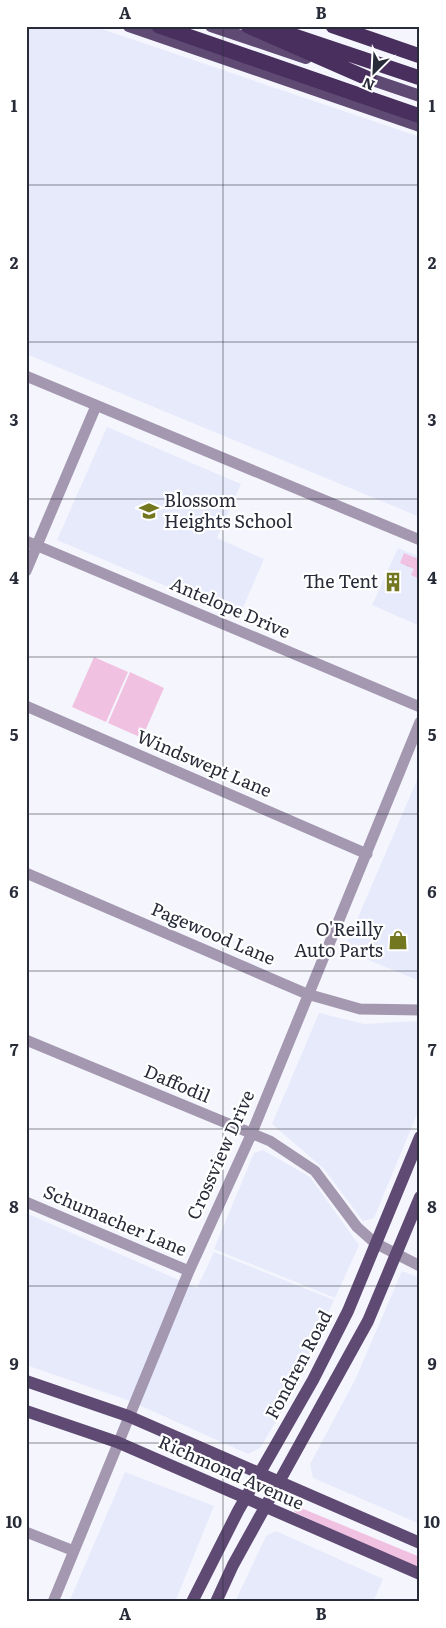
<svg xmlns="http://www.w3.org/2000/svg" width="446" height="1628" viewBox="0 0 446 1628" font-family="Literata,serif">
	<defs>
		<pattern id="park-crowns" width="20" height="18" patternUnits="userSpaceOnUse" patternTransform="scale(1.25)"><rect width="20" height="18" fill="#f1c1e1"/><path d="M2 6a3 3 0 1 1 6 0M12 15a3 3 0 1 1 6 0" fill="none" stroke="#cfa6c2"/></pattern>
	</defs>
	<rect width="100%" height="100%" fill="#f5f6fd"/>
	<!-- built -->
	<path fill="#e6eafb" d="M26,26H93L420,137V517L26,354Z
		M107,427L241,484L217,538L264,559L239,617L57,540Z
		M398,548L420,557V626L372,605Z
		M420,773V981L344,950Z
		M319,1013L364,1024L420,1021V1107L374,1218L363,1221L324,1169L272,1124Z
		M263,1150L310,1177L359,1245L335,1298L214,1249L254,1153Z
		M26,1213L197,1288L214,1252L334,1300L287,1403L260,1448L248,1454L130,1401L26,1365Z
		M402,1271L420,1278V1524L313,1478L310,1464L355,1380Z
		M125,1472L214,1506L175,1602H69Z
		M276,1531L383,1579L373,1602H235L266,1536Z"/>
	<!-- grass -->
	<path fill="#f1c1e1" d="M94,657L128,672L106,722L72,707Z
		M130,672L164,688L142,738L108,723Z
		M290,1506L301,1508L420,1557V1569L296,1513Z"/>
	<!-- park -->
	<path fill="url(#park-crowns)" d="M404,553L420,560V579L411,575L414,569L400,563Z"/>
	<g fill="none" stroke-linecap="round" stroke-linejoin="round">
		<!-- minor -->
		<path stroke="#a398b0" stroke-width="11" d="M26,376L420,540
			M26,541L420,707
			M26,571L96,406
			M26,706L367,854
			M26,873L307,994L360,1009L420,1010
			M26,1040L270,1141L315,1171L357,1227L375,1243L420,1266
			M26,1202L189,1271
			M26,1532L74,1551
			M53,1602L189,1271L251,1135L420,722"/>
		<!-- major -->
		<path stroke="#5f4a74" stroke-width="12" d="M129,26L420,126
			M211,26L306,58
			M361,76L420,96
			M26,1381L128,1416L420,1543
			M26,1411L117,1442L420,1574
			M192,1602L238,1511L313,1380L348,1311L420,1137
			M216,1602L233,1565L368,1321L420,1197"/>
		<!-- highway -->
		<path stroke="#482f5e" stroke-width="15" d="M159,26L420,116
			M248,26L369,79
			M265,26L420,78
			M333,26L420,56"/>
	</g>
	<!-- grid -->
	<path fill="none" stroke="#282b38" stroke-width="1" stroke-opacity="0.55" d="M223,26V1602M26,185H420M26,342H420M26,499H420M26,657H420M26,814H420M26,971H420M26,1129H420M26,1286H420M26,1443H420"/>
	<!-- icons -->
	<defs>
		<symbol id="school-bare" viewBox="-9 -9 18 18"><path d="M0-5L7-2L0 1L-7-2ZM-4 1L0 2.5L4 1V4Q0 6-4 4Z" fill="#727720" stroke="#fff" stroke-width="2.5" paint-order="stroke"/></symbol>
		<symbol id="building-bare" viewBox="-9 -9 18 18"><path d="M-4-6H4V6H1V3H-1V6H-4ZM-2.5-4.3h1.7v1.8h-1.7ZM.8-4.3h1.7v1.8H.8ZM-2.5-1h1.7V.8h-1.7ZM.8-1h1.7V.8H.8Z" fill="#727720" stroke="#fff" stroke-width="2.5" paint-order="stroke"/></symbol>
		<symbol id="shop-bare" viewBox="-9 -9 18 18"><path d="M-5-2.5h2.3a2.7 3.5 0 0 1 5.4 0H5L5.5 6h-11ZM-1.5-2.5h3a1.5 2.3 0 0 0-3 0Z" fill="#727720" stroke="#fff" stroke-width="2.5" paint-order="stroke"/></symbol>
	</defs>
	<g fill-rule="evenodd">
		<use href="#school-bare" x="135" y="497" width="28" height="28"/>
		<use href="#building-bare" x="379" y="568" width="28" height="28"/>
		<use href="#shop-bare" x="384" y="926" width="28" height="28"/>
	</g>
	<g text-anchor="middle" stroke-width="4.5" stroke-linejoin="round" paint-order="stroke">
		<!-- poi labels -->
		<g font-size="18" fill="#282b38" stroke="#fff" text-anchor="end">
			<text x="164" y="507" text-anchor="start">Blossom<tspan x="164" dy="21">Heights School</tspan></text>
			<text x="378" y="588">The Tent</text>
			<text x="383" y="936">O'Reilly<tspan x="383" dy="21">Auto Parts</tspan></text>
		</g>
		<!-- street labels -->
		<g font-size="18" fill="#282b38" stroke="#fff">
			<text transform="translate(230 608) rotate(23)" y="6">Antelope Drive</text>
			<text transform="translate(204 764) rotate(23)" y="6">Windswept Lane</text>
			<text transform="translate(213 934) rotate(23)" y="6">Pagewood Lane</text>
			<text transform="translate(177 1084) rotate(23)" y="6">Daffodil</text>
			<text transform="translate(221 1155) rotate(-66)" y="6">Crossview Drive</text>
			<text transform="translate(115 1221) rotate(23)" y="6">Schumacher Lane</text>
			<text transform="translate(299 1365) rotate(-62)" y="6">Fondren Road</text>
			<text transform="translate(231 1473) rotate(24)" y="6">Richmond Avenue</text>
		</g>
	</g>
	<!-- border -->
	<rect width="446" height="1628" fill="none" stroke="#ffffff" stroke-width="55"/>
	<!-- north arrow -->
	<g transform="translate(374 72) rotate(204)" stroke="#ffffff" stroke-width="4" paint-order="stroke">
	<path d="M0-4L9 19L0 12L-9 19Z" fill="#282b38"/>
	<text y="-8" font-size="14" font-weight="bold" text-anchor="middle" fill="#282b38">N</text>
	</g>
	<rect x="28" y="28" width="390" height="1572" fill="none" stroke="#282b38" stroke-width="2"/>
	<g font-size="16" text-anchor="middle" font-weight="bold" fill="#282b38">
		<text x="125" y="19">A</text>
		<text x="321" y="19">B</text>
		<text x="14" y="112">1</text>
		<text x="432" y="112">1</text>
		<text x="14" y="269">2</text>
		<text x="432" y="269">2</text>
		<text x="14" y="426">3</text>
		<text x="432" y="426">3</text>
		<text x="14" y="584">4</text>
		<text x="432" y="584">4</text>
		<text x="14" y="741">5</text>
		<text x="432" y="741">5</text>
		<text x="14" y="898">6</text>
		<text x="432" y="898">6</text>
		<text x="14" y="1056">7</text>
		<text x="432" y="1056">7</text>
		<text x="14" y="1213">8</text>
		<text x="432" y="1213">8</text>
		<text x="14" y="1370">9</text>
		<text x="432" y="1370">9</text>
		<text x="14" y="1528">10</text>
		<text x="432" y="1528">10</text>
		<text x="125" y="1620">A</text>
		<text x="321" y="1620">B</text>
	</g>
</svg>
